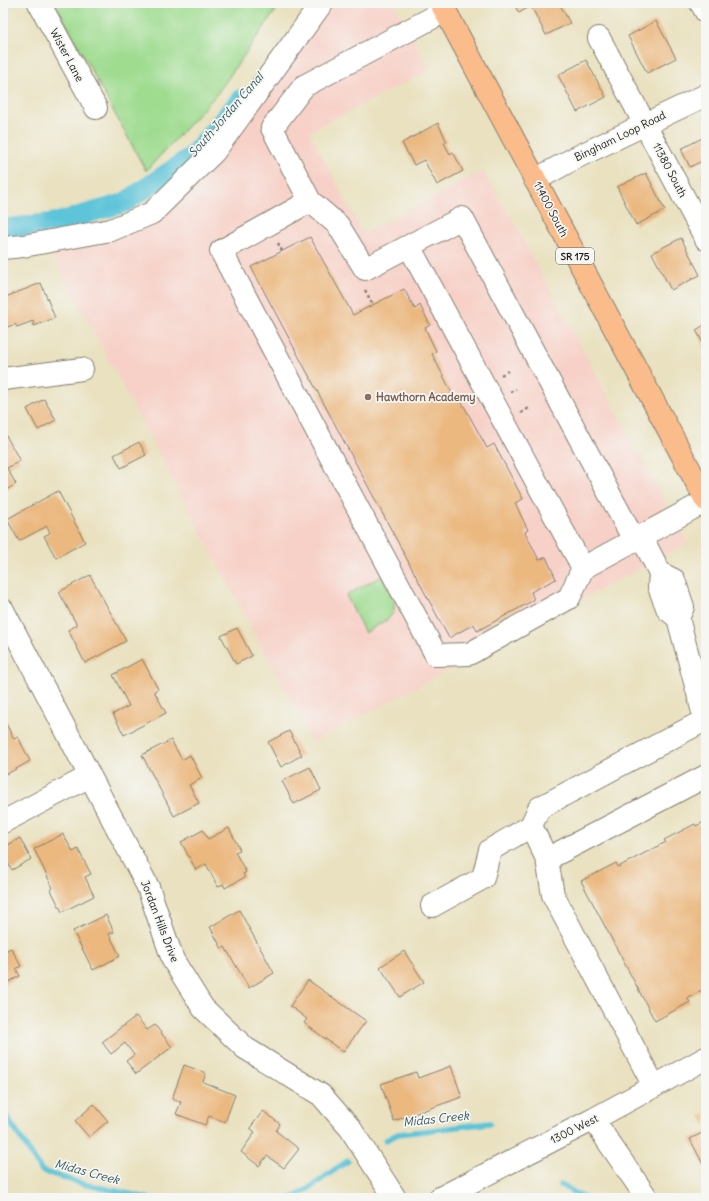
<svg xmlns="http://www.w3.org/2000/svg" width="709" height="1201" viewBox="0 0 709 1201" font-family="Delius,sans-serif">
	<rect width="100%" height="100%" fill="#f6f6f2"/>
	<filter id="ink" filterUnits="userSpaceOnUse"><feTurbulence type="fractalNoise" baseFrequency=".025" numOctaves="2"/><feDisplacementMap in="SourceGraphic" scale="8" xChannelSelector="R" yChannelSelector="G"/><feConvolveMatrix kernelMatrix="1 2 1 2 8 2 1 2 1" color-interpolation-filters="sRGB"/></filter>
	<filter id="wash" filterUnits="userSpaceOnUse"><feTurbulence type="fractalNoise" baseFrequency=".012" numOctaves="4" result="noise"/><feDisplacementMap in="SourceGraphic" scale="16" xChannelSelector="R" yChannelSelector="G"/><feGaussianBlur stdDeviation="0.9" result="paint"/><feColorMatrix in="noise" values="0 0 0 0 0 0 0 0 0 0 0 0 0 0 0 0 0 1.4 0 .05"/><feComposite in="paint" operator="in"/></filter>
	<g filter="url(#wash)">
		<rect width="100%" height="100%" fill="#e9e1bf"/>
		<!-- built -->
		<path fill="#f7d1c8" d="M326,3H394L429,70L309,132L363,234L483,171L510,216L687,543L313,742L50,250L152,213Z"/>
		<!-- green -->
		<path fill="#9fdc90" stroke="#5e7c56" d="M55,3H281L216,95L146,171Z
			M382,576L394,601V612L388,619L365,633L346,595Z"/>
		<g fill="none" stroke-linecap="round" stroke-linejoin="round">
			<!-- stream -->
			<path stroke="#5dc4d9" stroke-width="5.5" d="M3,1111L42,1171L83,1184L148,1198
				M386,1140L398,1134L490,1123
				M561,1185L584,1198
				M292,1198C312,1189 329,1172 348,1161"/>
			<!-- canal -->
			<path stroke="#5dc4d9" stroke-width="20" d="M3,229L58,222L124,203L192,156L241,99"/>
		</g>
		<g id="blocks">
			<!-- building -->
			<path fill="#ebb87f" d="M513,3H559L570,23L546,35L531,6L519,13Z
				M616,3H625L618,7Z
				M656,21L676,58L647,73L628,36Z
				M586,60L606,97L577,112L558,75Z
				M438,123L447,142L444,143L450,154L453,152L463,171L437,185L424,160L414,165L402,143Z
				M706,136V159L690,167L681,149Z
				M646,173L665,210L636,225L617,187Z
				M706,173V184L701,175Z
				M310,237L353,315L404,289L415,309L420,305L430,325L425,328L436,351L432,354L455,399L459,397L487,448L494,444L523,499L515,503L528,530L525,532L539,560L546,557L556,579L531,592L534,600L477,631L474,624L449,638L251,267Z
				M681,238L700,275L671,290L652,253Z
				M41,283L55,318L34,326L33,321L17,327L15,324L3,329V298Z
				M706,324V349L696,330Z
				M44,399L56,420L38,430L27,409Z
				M3,430L20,461L7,468L16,484L3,492Z
				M139,442L146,455L121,468L114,455Z
				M58,491L85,542L56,558L44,536L50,533L47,526L19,541L7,519Z
				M90,575L126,641L85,663L68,630L77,625L59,592Z
				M237,628L252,656L236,664L221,636Z
				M142,659L158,689L154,691L166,713L124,735L113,714L129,706L113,675Z
				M3,718L14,739L18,737L30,761L7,774L5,770L3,771Z
				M289,731L302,755L281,767L268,742Z
				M171,740L182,760L190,755L202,778L189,785L199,803L174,816L142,755Z
				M310,767L321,790L294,804L282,781Z
				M706,821V988L687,998L690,1002L655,1021L581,881L616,863L618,867L666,842L664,840L695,824L696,826Z
				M229,828L240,850L235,852L246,872L243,874L245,877L225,888L223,884L218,887L206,864L196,870L181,842L203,830L208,839Z
				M63,834L73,852L78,849L91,874L85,877L94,896L62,912L51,890L53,888L34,849Z
				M20,838L31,859L12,870L3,854V848Z
				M239,910L274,973L249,988L225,947L222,949L210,927Z
				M106,915L114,932L109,934L120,956L93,970L73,931Z
				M11,948L21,966L16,969L20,976L3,985V952Z
				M404,951L424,982L400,997L380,967Z
				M308,980L366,1021L343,1052L304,1023L307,1019L290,1006Z
				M136,1016L147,1030L155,1025L172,1047L136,1074L126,1061L134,1055L125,1043L111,1054L102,1042Z
				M184,1065L206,1073L203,1082L235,1095L225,1122L209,1116L205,1125L176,1114L181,1102L172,1099Z
				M451,1066L462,1097L394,1121L381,1084L416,1072L418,1078Z
				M94,1104L108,1121L89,1137L75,1121Z
				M263,1111L280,1124L276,1131L299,1149L284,1168L267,1156L259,1166L241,1152L255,1132L250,1128Z
				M706,1113V1127L700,1116Z
				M706,1131V1170L690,1139Z"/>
		</g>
	</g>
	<g filter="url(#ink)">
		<use href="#blocks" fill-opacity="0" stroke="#827e6e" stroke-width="1"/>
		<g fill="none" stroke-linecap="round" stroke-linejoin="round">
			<defs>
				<path id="minor" d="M39,3L96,108
					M701,3L706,12
					M445,11L304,86L272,128L310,201L338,225L365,269L462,218L634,540
					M599,38L706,239
					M535,180L575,158L706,95
					M310,201L221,251L436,655L469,654L569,598L583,568
					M409,246L583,568L706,501
					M3,248L23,246L111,230L152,213L214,152L322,3
					M3,379L82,369
					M641,536L660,573L674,580L683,607L678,618
					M3,610L148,887L173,960L203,1008L245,1048L321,1095L350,1128L395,1198
					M3,822L90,776
					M547,859L531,826L539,808L705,720L678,618L668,610L659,587L660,573
					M432,906L483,878L490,850L531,826
					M654,1086L553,895L547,859L706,776
					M594,1119L607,1140L647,1198
					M440,1198L594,1119L706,1058"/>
				<path id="major" d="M441,3L706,500"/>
			</defs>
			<!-- minor casing -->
			<use href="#minor" stroke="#827e6e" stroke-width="24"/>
			<!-- major casing -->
			<use href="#major" stroke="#827e6e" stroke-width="24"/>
			<!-- path -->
			<path stroke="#827e6e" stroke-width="2.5" stroke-dasharray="3 3" stroke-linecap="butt" d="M278,243L282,251
				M365,290L373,305
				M501,375L508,371
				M510,392L516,389
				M521,413L529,408"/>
			<!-- minor -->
			<use href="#minor" stroke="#fff" stroke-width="22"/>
			<!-- major -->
			<use href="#major" stroke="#fabc8b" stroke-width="22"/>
		</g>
	</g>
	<!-- markers -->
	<circle fill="#8d6e63" stroke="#f6f6f2" stroke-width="1.5" cx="368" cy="397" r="4"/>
	<g text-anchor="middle" stroke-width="3.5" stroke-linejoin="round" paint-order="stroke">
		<!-- shield labels -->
		<rect fill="#f6f6f2" stroke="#5d5d5c" stroke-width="1" x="556" y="248" width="38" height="16" rx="3"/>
		<g font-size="10" font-weight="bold" fill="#1c1c1c">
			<text x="575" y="260">SR 175</text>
		</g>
		<!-- street labels -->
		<g font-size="11" fill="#1c1c1c" stroke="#f6f6f2">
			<text transform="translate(67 55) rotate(62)" y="4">Wister Lane</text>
			<text transform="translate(620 136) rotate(-26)" y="4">Bingham Loop Road</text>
			<text transform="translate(670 170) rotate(62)" y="4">11380 South</text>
			<text transform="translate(551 209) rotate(62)" y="4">11400 South</text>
			<text transform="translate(160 921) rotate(69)" y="4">Jordan Hills Drive</text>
			<text transform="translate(574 1129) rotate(-27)" y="4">1300 West</text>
		</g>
		<!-- education labels -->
		<g font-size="11" font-weight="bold" fill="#785e54" stroke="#f6f6f2" text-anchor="start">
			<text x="376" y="401">Hawthorn Academy</text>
		</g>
		<!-- water labels -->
		<g font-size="12" font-style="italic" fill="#33575e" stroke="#f6f6f2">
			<text transform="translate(226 115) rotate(-49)" y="4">South Jordan Canal</text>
			<text transform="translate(436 1119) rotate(-6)" y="4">Midas Creek</text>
			<text transform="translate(87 1172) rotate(15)" y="4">Midas Creek</text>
		</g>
	</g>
	<!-- margin -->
	<rect width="709" height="1201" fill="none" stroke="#f6f6f2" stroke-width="16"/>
</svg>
